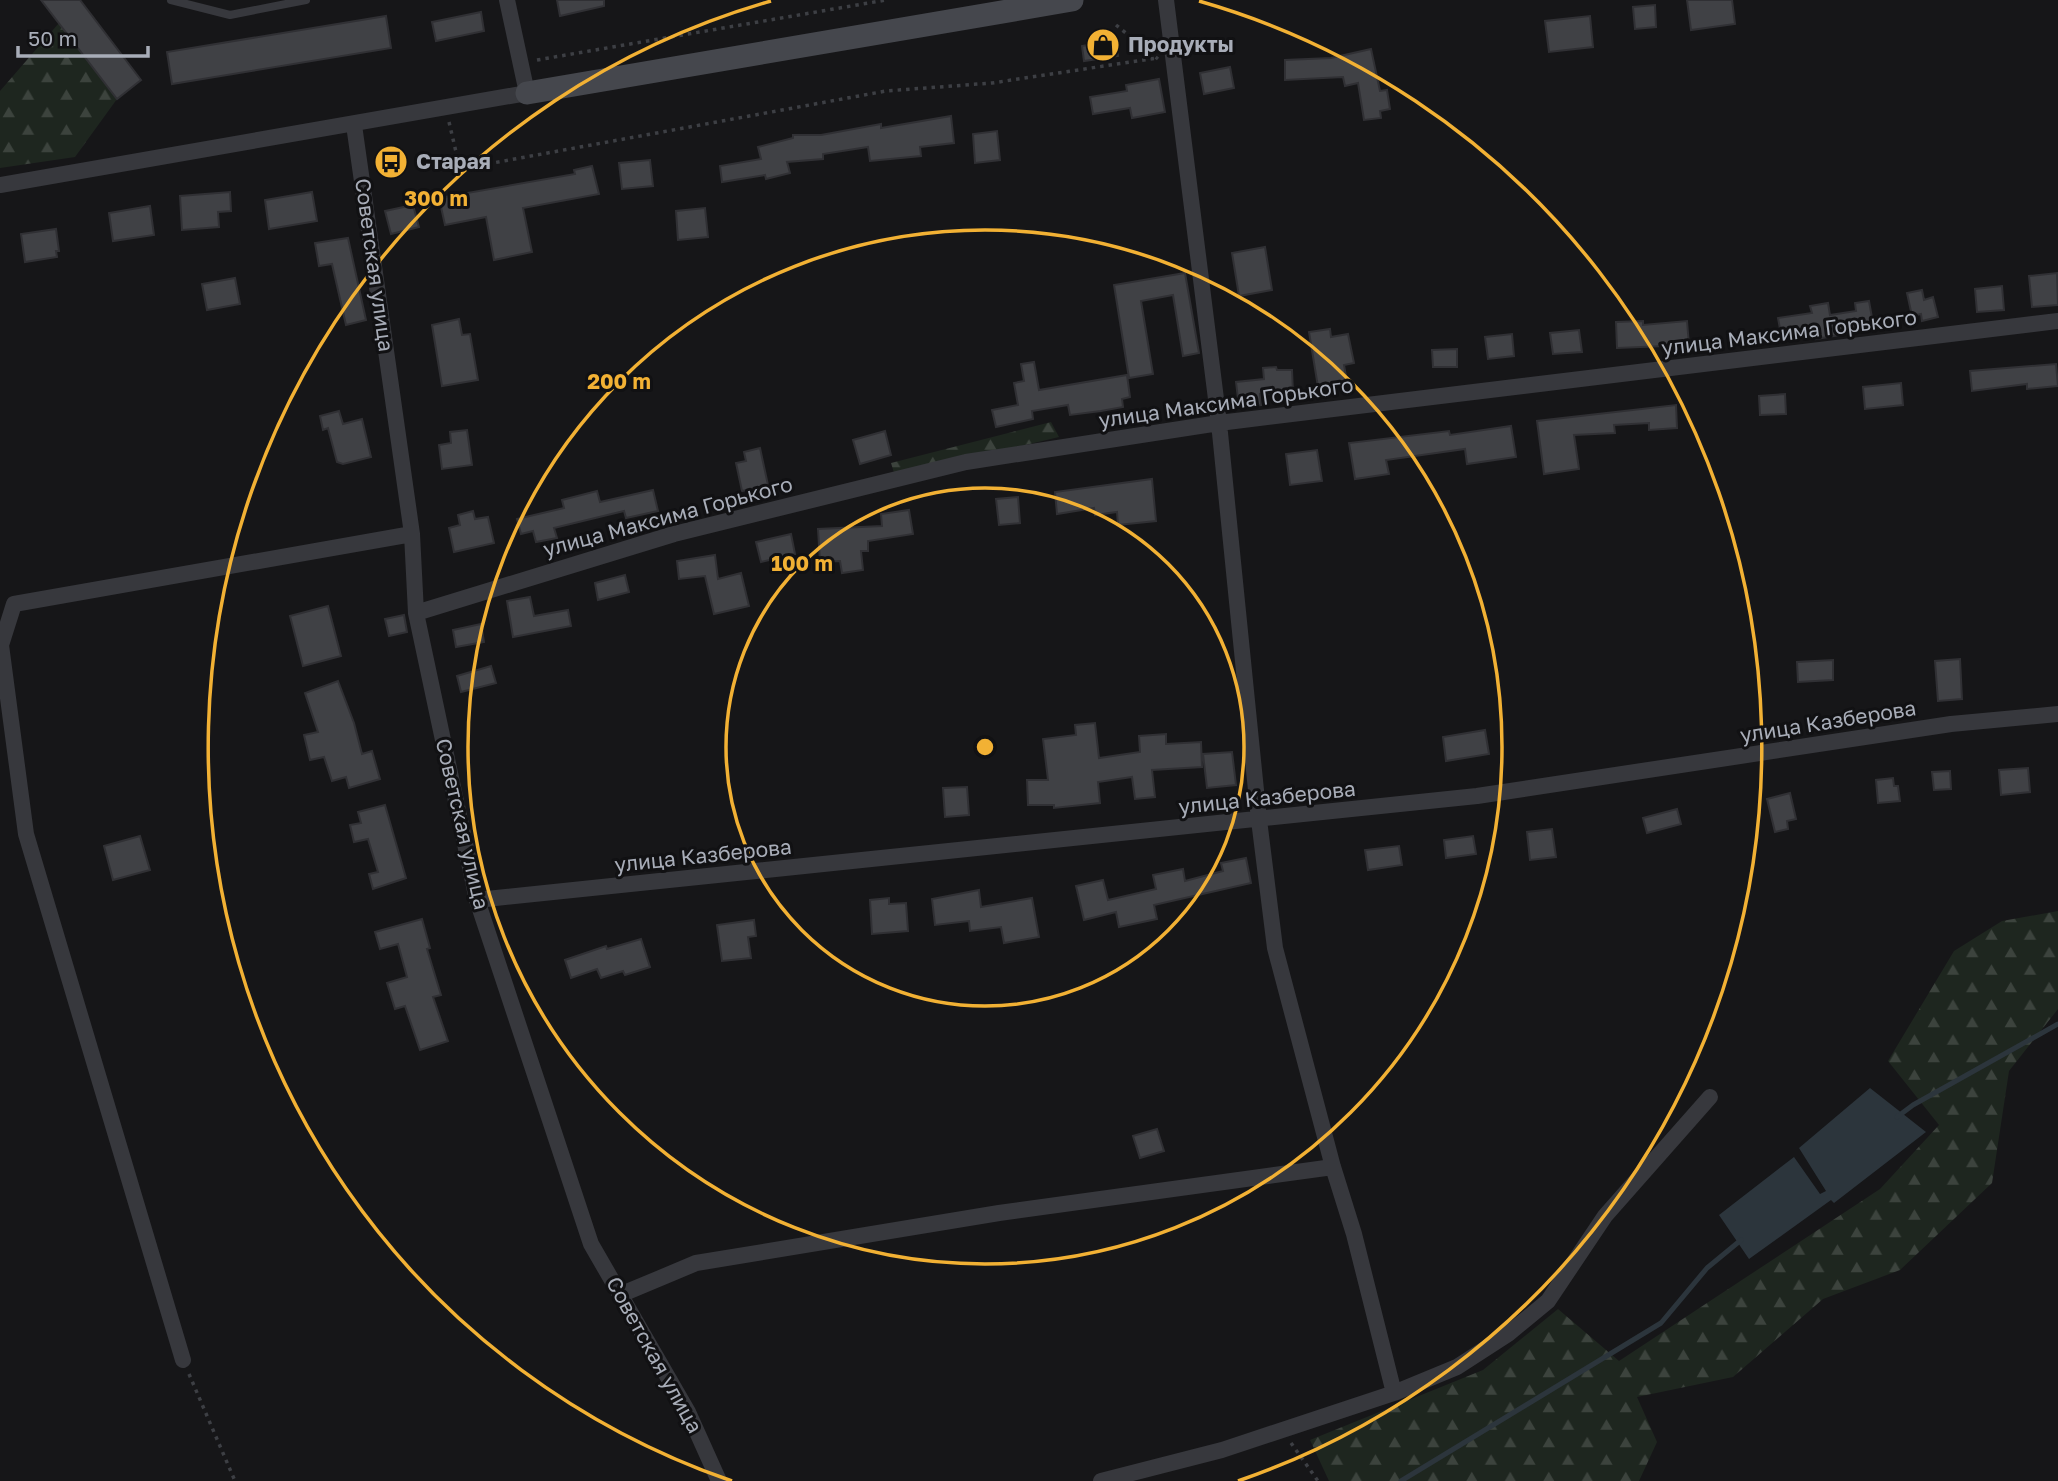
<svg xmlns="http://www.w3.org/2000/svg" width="2058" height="1481" viewBox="0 0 2058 1481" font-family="'Golos Text',sans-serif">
	<defs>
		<pattern id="forest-firs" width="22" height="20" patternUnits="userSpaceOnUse" patternTransform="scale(1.75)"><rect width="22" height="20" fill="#1e261f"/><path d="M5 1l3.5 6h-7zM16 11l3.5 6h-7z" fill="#3c433d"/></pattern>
	</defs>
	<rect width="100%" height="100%" fill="#161618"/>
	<!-- forest -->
	<path fill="url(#forest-firs)" d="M59,23L117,99L75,157L0,168V91Z
		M1051,422L1059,437L895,476L891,463Z
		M2058,911V1009L2009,1071L1992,1183L1900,1270L1823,1299L1733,1377L1637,1397L1657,1442L1639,1481H1329L1310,1440L1483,1370L1558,1309L1619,1361L1880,1189L1939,1125L1888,1061L1954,951L2002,921Z"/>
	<!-- water -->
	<path fill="#2c353c" d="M1870,1088L1926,1132L1834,1203L1831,1200L1749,1259L1719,1215L1794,1157L1820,1194L1826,1191L1799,1148Z"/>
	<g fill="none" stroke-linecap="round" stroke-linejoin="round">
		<!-- stream -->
		<path stroke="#2c353c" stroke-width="5" d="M1897,1117L1913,1105L2058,1024
			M1401,1481L1661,1323L1707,1268L1741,1240"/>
	</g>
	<!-- building -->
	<path fill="#404145" stroke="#303034" stroke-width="2" d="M41,0H80L141,80L117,99Z
		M557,0H604V6L560,16Z
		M1687,0H1732L1735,24L1691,30Z
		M1655,5L1656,27L1635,29L1633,7Z
		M481,12L484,31L436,41L432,22Z
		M386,16L391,48L172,84L167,52Z
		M1590,16L1593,47L1549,52L1545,21Z
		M1115,40L1118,56L1084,61L1082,46Z
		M1371,49L1380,91L1387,90L1390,109L1380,111L1381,118L1364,120L1358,83L1345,86L1343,77L1285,80V60L1331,58Z
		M1230,67L1234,88L1204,94L1200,73Z
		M1159,79L1165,112L1132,118L1130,108L1093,114L1090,97L1127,91L1126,85Z
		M951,116L954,143L920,147L921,156L870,161L868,147L823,154V159L787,162L790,173L766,179L765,175L722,182L720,166L761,159L758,147L793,138V135H821L881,124V128Z
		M997,131L1000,160L975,163L973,134Z
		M650,160L653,186L622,189L619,163Z
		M592,166L599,194L523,208L532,252L494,260L486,217L445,225L439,198L575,174L574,170Z
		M230,192L231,211L218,212L219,227L182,230L180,196Z
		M312,192L317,221L269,229L265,200Z
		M413,205L419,227L391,234L385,211Z
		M150,206L154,235L113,241L109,213Z
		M705,208L708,237L678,240L676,211Z
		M56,229L59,251H56L57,257L25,262L21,234Z
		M348,238L366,320L346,325L332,264L319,266L315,243Z
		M1265,247L1272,290L1239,296L1232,253Z
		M1185,273L1199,353L1183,356L1173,295L1141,301L1153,374L1129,378L1114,285Z
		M2057,273L2058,305L2032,307L2029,276Z
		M235,278L240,304L207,310L202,284Z
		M2002,286L2004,310L1977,312L1975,289Z
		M1922,290L1924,300L1933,297L1938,317L1922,321L1921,314L1912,316L1907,293Z
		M1869,301L1874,329L1816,339L1815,334L1782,340L1778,318L1812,313L1810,306L1828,303L1830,315L1856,311L1855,303Z
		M459,319L462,335L470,334L478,380L442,386L432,325Z
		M1643,321V325L1687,321L1689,345L1617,348L1616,322Z
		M1330,329L1331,337L1348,334L1354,363L1344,365L1347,382L1318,387L1309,332Z
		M1579,330L1582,352L1553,354L1550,333Z
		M1512,334L1514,356L1488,359L1485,337Z
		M1457,349V367H1433L1432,350Z
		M1034,362L1039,390L1127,375L1130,397L1122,399L1123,407L1101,411L1070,415L1068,405L1032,411L1033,419L996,427L992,410L1018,405L1014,383L1024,381L1021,364Z
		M2056,364L2058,386L2027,389V384L1972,391L1970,371Z
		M1276,367L1277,370H1292L1293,392L1260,394L1261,405L1239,407L1236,382L1264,379L1263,368Z
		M1901,383L1903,405L1865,409L1863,387Z
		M1785,394L1786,414L1760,415L1759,396Z
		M1676,405L1677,428L1649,430V423L1614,425L1615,433L1574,435L1579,469L1544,474L1537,421Z
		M339,411L343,424L362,419L371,457L343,464L337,462L328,428L323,430L320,416Z
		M1511,426L1516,457L1467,464L1465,449L1386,460L1389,474L1355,479L1349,443L1449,431L1450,435Z
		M467,430L472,465L442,469L439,445L451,443L450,432Z
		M885,431L891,455L860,464L853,440Z
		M760,448L768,485L742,491L736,463L746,461L744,452Z
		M1317,450L1322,481L1290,485L1286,454Z
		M1152,479L1156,521L1118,525L1117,512L1095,515L1094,508L1057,514L1055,492Z
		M653,490L658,511L626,518L624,511L554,528L557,538L536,542L533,531L521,534L517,519L564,508L562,500L597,491L600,502Z
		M1018,497L1020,523L999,525L996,499Z
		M909,510L913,534L868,541V551H861L863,570L842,573L840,561L820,562L818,529L882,526L881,514Z
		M473,511L475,519L488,517L494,543L454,552L449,528L460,525L458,515Z
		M791,534L795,554L761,562L756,542Z
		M715,555L718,579L741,573L749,606L714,614L705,576L679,579L677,561Z
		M625,575L629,592L598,600L595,583Z
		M530,597L534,616L568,610L571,626L513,637L507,601Z
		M328,606L341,656L303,666L290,616Z
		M404,615L407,632L389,636L385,619Z
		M481,624L484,642L456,647L453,630Z
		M1960,659L1962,699L1938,701L1935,661Z
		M1833,660V680L1798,682L1797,662Z
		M491,666L496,683L461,692L457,676Z
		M338,681L354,723L362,754L372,751L380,779L349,788L346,777L332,781L324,757L310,760L304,735L318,732L305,693Z
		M1095,723L1099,758L1140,752L1139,736L1166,734V744L1201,742L1202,767L1152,770L1155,797L1135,799L1132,777L1098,782L1100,803L1054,808V805H1028L1027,780H1048L1043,739L1076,735L1075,725Z
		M1485,730L1489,754L1446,761L1443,737Z
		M1232,752L1236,785L1207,788L1203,754Z
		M2028,768L2030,792L2001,795L1999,770Z
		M1950,771L1951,789L1934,790L1932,772Z
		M1893,778L1894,786H1898L1900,801L1878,803L1876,780Z
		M967,787L969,815L945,817L943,788Z
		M1790,793L1796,819L1787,821L1788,829L1775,832L1767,799Z
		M385,805L406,878L373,889L369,874L378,872L368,839L354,842L350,825L361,823L358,812Z
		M1677,809L1681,824L1647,833L1643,818Z
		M1552,829L1556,857L1530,860L1527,832Z
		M140,836L150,870L113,880L104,846Z
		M1473,836L1476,854L1446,858L1444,840Z
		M1399,846L1402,865L1368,870L1365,850Z
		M1246,858L1251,883L1154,905L1157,919L1119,927L1116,912L1084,920L1076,886L1103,880L1108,900L1156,889L1153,875L1183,869L1185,881L1223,871L1221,863Z
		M979,890L981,907L1032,898L1039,937L1004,943L1001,927L970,931L969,921L935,925L932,899Z
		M889,898V904L906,903L908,931L872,934L870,900Z
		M422,919L430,948L427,949L441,995L433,997L448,1041L420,1050L405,1006L395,1009L387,983L407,977L398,944L380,949L375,932Z
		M754,920L756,936L748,937L751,958L722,961L717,925Z
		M641,939L650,967L625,975L623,971L601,978L597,969L571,978L565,960L606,946L607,949Z
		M1157,1129L1164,1151L1140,1158L1133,1136Z"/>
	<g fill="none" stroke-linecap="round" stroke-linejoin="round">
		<!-- path -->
		<path stroke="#3d3f44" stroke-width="3.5" stroke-dasharray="3.5 5" stroke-linecap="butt" d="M1116,25L1158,59
			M537,60L886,0
			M449,122L460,169L886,91L992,83L1157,58
			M189,1374L235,1481
			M1291,1443L1318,1481"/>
		<!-- lane -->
		<path stroke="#37383d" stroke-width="8" d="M171,0L230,15L306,0"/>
		<!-- street -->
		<path stroke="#37383d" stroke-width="16" d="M1166,0L1219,423L1259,820L1275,948L1333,1167L1354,1234L1394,1393
			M354,125L412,534L416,613L477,900L591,1244L688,1412L719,1481
			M0,185L527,93L507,0
			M416,613L674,534L966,462L1219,423L2058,321
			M477,900L1477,796L1951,724L2058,714
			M622,1294L696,1263L999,1213L1333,1167
			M183,1360L26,834L1,645L14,604L412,534
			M1101,1481L1222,1450L1394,1393L1457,1367L1508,1334L1548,1301L1605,1216L1710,1097"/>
		<!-- secondary -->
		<path stroke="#45474d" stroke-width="23" d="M527,93L1072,0"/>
	</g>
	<!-- distance rings -->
	<g fill="none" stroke="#f2b134" stroke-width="3.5">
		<circle cx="985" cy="747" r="259"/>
		<circle cx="985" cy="747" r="517"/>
		<path d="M732 1481A776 776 0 0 1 771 1M1199 1A776 776 0 0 1 1238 1481"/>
	</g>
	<!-- icons -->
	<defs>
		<symbol id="shop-disc" viewBox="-11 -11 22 22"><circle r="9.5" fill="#f2b134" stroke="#111113"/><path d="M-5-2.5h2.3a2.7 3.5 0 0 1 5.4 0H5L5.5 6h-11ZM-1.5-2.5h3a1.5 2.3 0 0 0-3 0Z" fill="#111"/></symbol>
		<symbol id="bus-disc" viewBox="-11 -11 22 22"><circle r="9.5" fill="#f2b134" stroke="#111113"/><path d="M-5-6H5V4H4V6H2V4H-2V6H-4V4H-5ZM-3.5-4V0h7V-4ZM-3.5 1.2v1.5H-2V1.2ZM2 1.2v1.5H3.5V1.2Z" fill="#111"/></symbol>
	</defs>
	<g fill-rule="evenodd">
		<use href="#shop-disc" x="1084" y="26" width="38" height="38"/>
		<use href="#bus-disc" x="372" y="143" width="38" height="38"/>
	</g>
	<g text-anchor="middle" stroke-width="6" stroke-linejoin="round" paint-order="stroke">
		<!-- poi labels -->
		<g font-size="21" font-weight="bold" fill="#a8adb8" stroke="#111113" text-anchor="start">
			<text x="1128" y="52">Продукты</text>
			<text x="416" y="169">Старая</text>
		</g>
		<!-- street labels -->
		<g font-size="21" fill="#a8adb8" stroke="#111113">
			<text transform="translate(374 265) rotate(82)" y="7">Советская улица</text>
			<text transform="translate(1789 333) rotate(-7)" y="7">улица Максима Горького</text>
			<text transform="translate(1226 403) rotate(-8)" y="7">улица Максима Горького</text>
			<text transform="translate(668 517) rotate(-15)" y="7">улица Максима Горького</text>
			<text transform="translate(1828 722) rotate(-9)" y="7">улица Казберова</text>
			<text transform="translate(1267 798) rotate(-6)" y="7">улица Казберова</text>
			<text transform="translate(462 824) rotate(77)" y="7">Советская улица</text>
			<text transform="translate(703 856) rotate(-6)" y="7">улица Казберова</text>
			<text transform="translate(654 1355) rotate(61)" y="7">Советская улица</text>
		</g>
	</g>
	<circle cx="985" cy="747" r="10" fill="#f2b134" stroke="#111113" stroke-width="3.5"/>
	<g font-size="21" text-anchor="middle" font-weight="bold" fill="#f2b134" stroke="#111113" stroke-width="6" stroke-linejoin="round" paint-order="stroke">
		<text x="436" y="206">300 m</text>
		<text x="619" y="389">200 m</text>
		<text x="802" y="571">100 m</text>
	</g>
	<!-- scale -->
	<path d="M18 46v10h130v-10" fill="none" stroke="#a8adb8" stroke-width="3.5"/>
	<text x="28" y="46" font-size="21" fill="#a8adb8" stroke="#111113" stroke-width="5" paint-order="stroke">50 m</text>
</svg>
